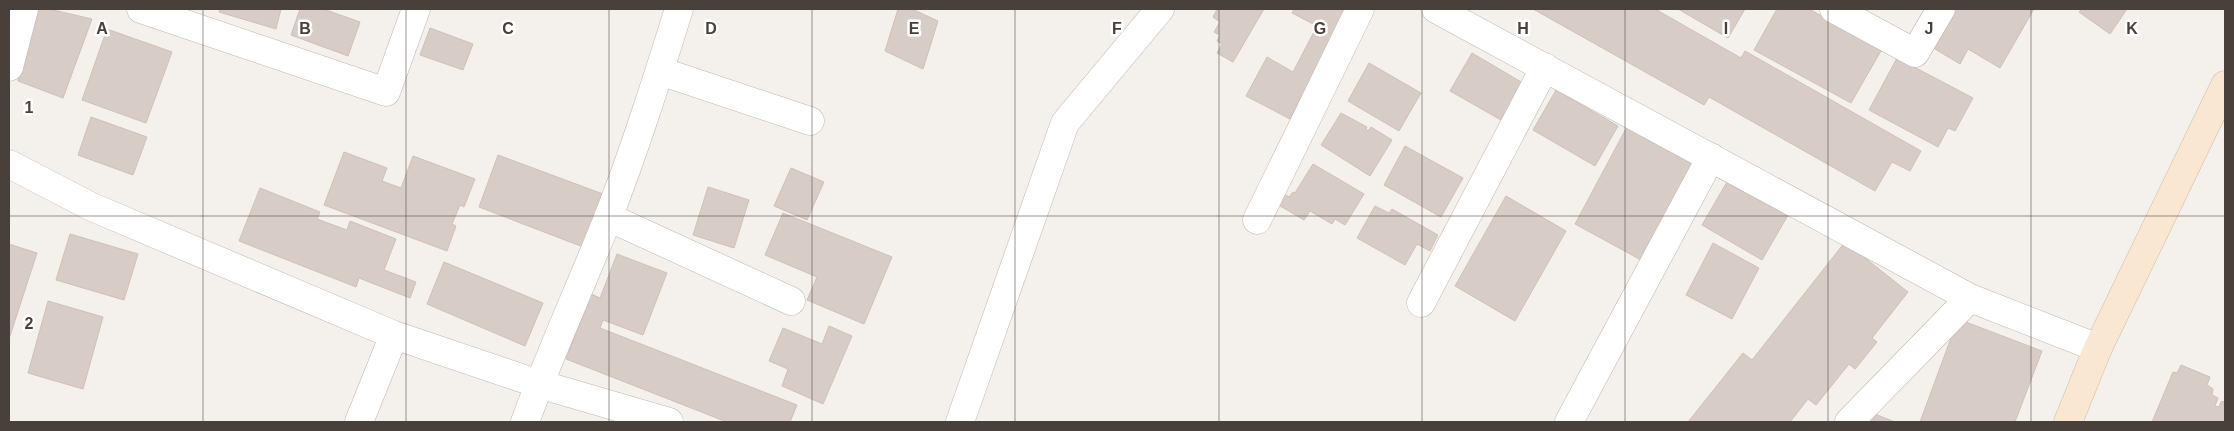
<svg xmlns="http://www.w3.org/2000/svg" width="2234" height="431" viewBox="0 0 2234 431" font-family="Helvetica,sans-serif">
	<rect width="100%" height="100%" fill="#f4f0ec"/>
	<!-- building -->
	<path fill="#d8cdc6" stroke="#cfc0b7" d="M33,9H49L92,19L63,98L18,81Z
		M220,9H281L276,29L219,12Z
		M300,9H323L360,22L348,56L291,35Z
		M898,9H912L938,21L923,69L885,51Z
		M1217,9H1264L1233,62L1217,53L1222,44L1217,41L1220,35L1214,32L1220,22L1213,17Z
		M1294,9H1348L1290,119L1246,96L1267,57L1293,72L1317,26L1292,13Z
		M1533,9H1655L1741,58L1745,51L1921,151L1910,171L1892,162L1875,191L1709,97L1704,105Z
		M1678,9H1745L1728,38Z
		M1777,9H1809L1882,49L1851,103L1754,50Z
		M1945,9H2034L2000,68L1968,49L1960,64L1925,43Z
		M2082,9H2127L2110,34L2079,12Z
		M430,28L473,44L463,70L420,55Z
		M107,29L172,52L146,123L82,100Z
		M1472,53L1523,83L1501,120L1450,91Z
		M1897,58L1973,98L1955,131L1948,128L1938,147L1869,110Z
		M1369,63L1421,93L1399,131L1348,101Z
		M1556,90L1618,126L1595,166L1533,130Z
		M1341,113L1367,127L1366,129L1368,131L1371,127L1392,140L1370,176L1321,145Z
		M91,117L147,137L133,175L78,155Z
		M1629,123L1695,159L1641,260L1575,224Z
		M1405,146L1463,178L1441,217L1384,185Z
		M344,152L387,168L382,181L401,188L413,156L475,179L464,207L460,205L452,224L456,226L447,251L324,205Z
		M498,155L603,194L583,247L479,207Z
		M1313,164L1364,194L1345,225L1335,219L1332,224L1310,211L1304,220L1277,204L1283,193L1289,197L1293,192L1295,193Z
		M791,168L824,182L807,220L774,206Z
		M1731,175L1791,210L1762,260L1702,225Z
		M708,187L749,200L734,248L693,235Z
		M260,188L320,212L317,219L347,230L350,221L396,239L384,270L416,282L410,298L359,278L356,287L239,241Z
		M1506,196L1566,231L1515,321L1455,286Z
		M1375,206L1389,213L1392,209L1438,235L1430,251L1417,244L1405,265L1357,238Z
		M783,213L892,257L864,324L807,300L817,277L765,255Z
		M70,234L138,254L124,300L56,280Z
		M1845,242L1908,292L1872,338L1877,342L1855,369L1849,364L1816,405L1808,399L1790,422H1688L1743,353L1752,360Z
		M1713,243L1759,268L1732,319L1686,295Z
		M9,244L37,253L9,339Z
		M617,254L667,273L643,335L603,320L600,328L797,405L790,422H727L566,359L591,294L600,298Z
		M444,262L543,303L525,346L427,304Z
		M48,301L103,317L83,389L28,373Z
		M1958,319L2042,351L2015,422H1920Z
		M829,326L852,336L823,404L782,386L788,369L769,361L783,328L822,344Z
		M2181,365L2210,377L2207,385L2213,389L2212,395L2218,398L2215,406L2219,407L2221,402L2225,401V422H2152L2173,372L2177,373Z
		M1867,411L1895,422H1855Z"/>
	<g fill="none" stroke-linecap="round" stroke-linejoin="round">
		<defs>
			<path id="street" d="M141,9L386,92L416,9
				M1436,9L1970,298L2098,348
				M1834,9L1915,53L1941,9
				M9,67L24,9
				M660,71L810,121
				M9,164L92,207L394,335L539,384L669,422
				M608,217L791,301
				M1257,220L1360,9
				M1421,303L1545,67
				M359,422L394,335
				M525,422C550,353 581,286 608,218C635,149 657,79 679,9
				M960,422L1065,123L1160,9
				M1569,422L1711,157
				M1849,422L1970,298"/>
			<path id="secondary" d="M2068,422L2098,348L2225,85"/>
		</defs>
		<!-- street casing -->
		<use href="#street" stroke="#bfb6b0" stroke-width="29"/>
		<!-- secondary casing -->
		<use href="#secondary" stroke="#d1bca3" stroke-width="29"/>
		<!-- street -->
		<use href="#street" stroke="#fff" stroke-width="28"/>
		<!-- secondary -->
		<use href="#secondary" stroke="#f9e7d2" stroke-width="28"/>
	</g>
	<!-- grid -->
	<path fill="none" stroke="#48403a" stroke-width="1" stroke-opacity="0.55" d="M203,9V422M406,9V422M609,9V422M812,9V422M1015,9V422M1219,9V422M1422,9V422M1625,9V422M1828,9V422M2031,9V422M9,216H2225"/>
	<g font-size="16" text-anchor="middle" font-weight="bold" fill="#48403a" stroke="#fff" stroke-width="5" stroke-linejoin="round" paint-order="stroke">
		<text x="102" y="34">A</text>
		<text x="305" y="34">B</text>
		<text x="508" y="34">C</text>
		<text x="711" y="34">D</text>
		<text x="914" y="34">E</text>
		<text x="1117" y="34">F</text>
		<text x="1320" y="34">G</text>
		<text x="1523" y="34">H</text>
		<text x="1726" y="34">I</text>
		<text x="1929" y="34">J</text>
		<text x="2132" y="34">K</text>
		<text x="29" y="113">1</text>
		<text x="29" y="329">2</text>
	</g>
	<!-- border -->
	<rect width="2234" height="431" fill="none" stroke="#48403a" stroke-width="20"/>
</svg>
